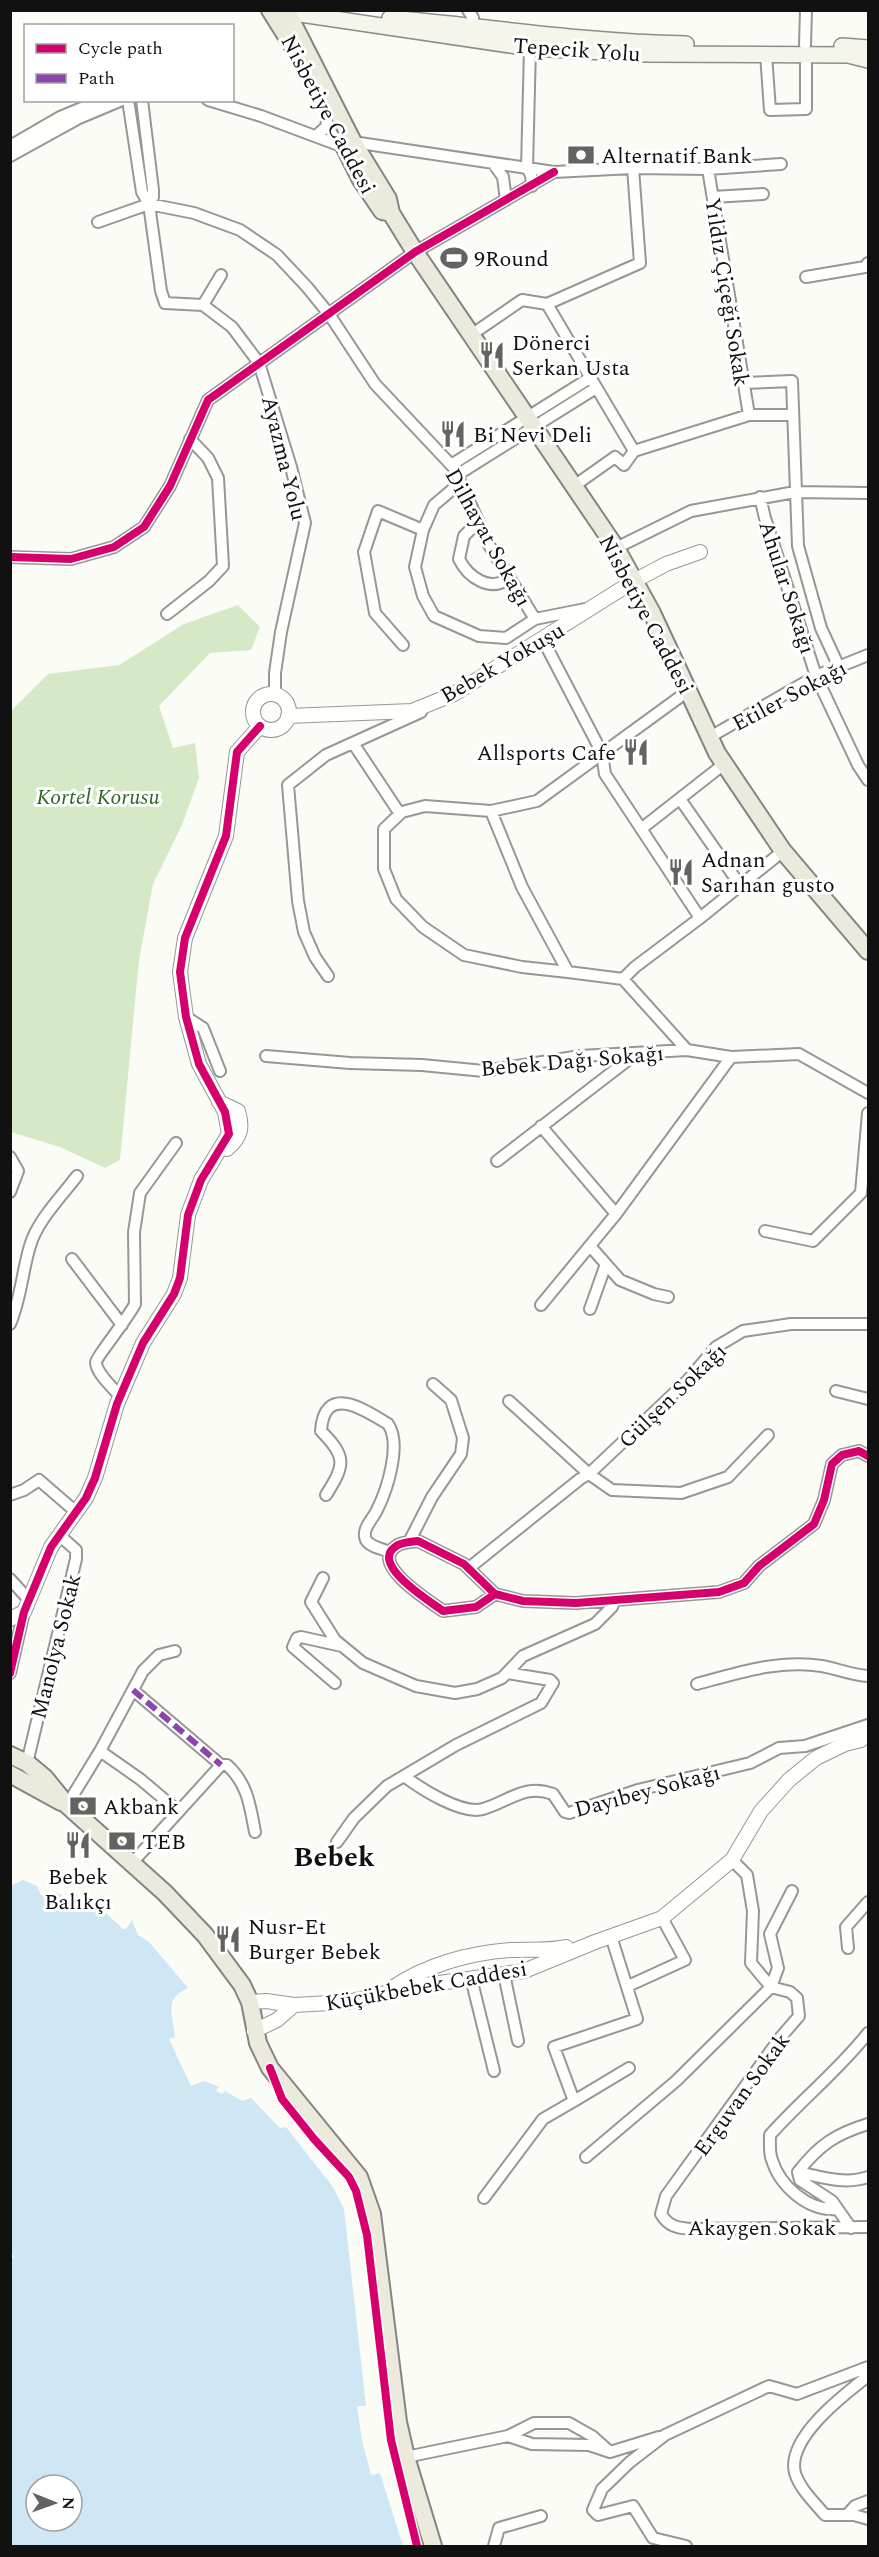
<svg xmlns="http://www.w3.org/2000/svg" width="879" height="2557" viewBox="0 0 879 2557" font-family="Spectral,serif">
	<rect width="100%" height="100%" fill="#fcfcf7"/>
	<!-- forest -->
	<path fill="#d6e9c7" d="M238,605L260,627L251,650L210,653L159,706L173,748L195,743L199,778L182,825L153,884L139,960L120,1160L105,1168L60,1147L11,1132V711L48,674L119,665L184,624Z"/>
	<!-- water -->
	<path fill="#cfe6f5" fill-rule="evenodd" d="M23,1880L37,1886L41,1895L54,1899L56,1892L71,1901L75,1894L87,1901L91,1899L123,1929H126L132,1920L138,1935L149,1942L188,1988C163,1999 173,2015 175,2037L169,2039L191,2086L204,2081L219,2087L216,2091L222,2094L225,2091L242,2101L251,2098L280,2128L286,2127L333,2187L344,2209L366,2406H357L362,2440L371,2475L380,2473L403,2546H11L10,2260L14,2257L10,2249V1886ZM36,2485H72V2521H36Z"/>
	<g fill="none" stroke-linecap="round" stroke-linejoin="round">
		<defs>
			<path id="minor" d="M468,10L473,18V27
				M805,45L806,10
				M530,48L527,168L531,175L532,186
				M766,54L770,110L806,109V55
				M128,100L142,192L149,204L161,291L165,303L203,305L232,327L259,363L291,467L305,523L281,632L275,673V694
				M142,100L153,190V197L149,204
				M208,100L261,116L344,147L353,142L554,172L633,168L708,169L781,164
				M316,136L326,127L328,115
				M10,146L60,117L101,100
				M10,156L77,119L122,100
				M493,163L503,177L506,200
				M633,168L640,263L547,304L634,451L749,415H793
				M708,169L749,415
				M713,197L763,194
				M98,222L149,204L194,213L240,230L277,255L307,287L329,314L375,384L454,468L489,545L535,619
				M806,277L865,267L868,263
				M203,305L221,275
				M471,335L522,300L547,304
				M743,383L792,381L798,546L821,628L839,667
				M451,465L590,378
				M457,475L596,388
				M460,483L434,505L423,530L415,567L423,596L434,616L479,636L506,638L535,619L585,609
				M574,486L615,457L624,465L634,451
				M760,497L765,518L816,676L858,765L868,780
				M478,522L464,536L459,559C468,577 490,593 509,578
				M616,548L691,511L795,492L868,493
				M10,557L71,559L114,547L144,527L170,486L208,400L415,252L554,172
				M167,614L209,581L223,566L218,478L208,458L190,439
				M543,640L602,753L605,774L700,918
				M403,645L375,613L364,552L378,511L423,530
				M710,737L816,676L868,655
				M353,743L400,814
				M680,799L740,885
				M491,811L522,887L568,972L623,979L687,1050
				M641,829L724,764
				M568,972L522,967L464,955L423,927L396,899L384,869V829L402,812L425,806L491,811L537,801L688,691
				M328,976L315,957L304,932L298,901L288,785L326,755L421,712
				M623,979L635,967L700,918L783,851
				M186,1017L203,1028L220,1071
				M266,1056L350,1063L422,1065L484,1071L580,1056L687,1050L731,1057L799,1054L868,1093
				M541,1126L616,1214
				M10,1157L18,1171L10,1192
				M497,1161L637,1053
				M861,1193L868,1113
				M765,1231L813,1241L861,1193
				M590,1246L620,1280L654,1294L668,1297
				M72,1259L122,1325
				M541,1305L616,1214L731,1057
				M590,1309L606,1264
				M10,1324C21,1299 22,1272 30,1246C37,1221 61,1197 77,1176
				M836,1391L868,1399
				M120,1396C113,1388 96,1373 96,1362C96,1358 130,1315 135,1304L134,1232L140,1193L176,1143
				M509,1401L589,1474L612,1490L681,1493L728,1477L768,1435
				M10,1495L24,1490L39,1480L76,1512
				M326,1495C345,1465 347,1457 321,1431C324,1383 364,1409 388,1424C402,1444 387,1490 377,1510C373,1519 361,1529 366,1540C370,1547 383,1549 390,1552
				M409,1542L432,1497L461,1454L463,1438L451,1400L433,1384
				M469,1568L580,1479L589,1474L688,1380L716,1347L743,1331L791,1324H868
				M323,1578L311,1602L335,1640L363,1663L416,1686L455,1693L477,1689L502,1678L523,1656L595,1624L612,1607L614,1601
				M10,1579L29,1600
				M495,1594L476,1607L443,1611C431,1602 370,1565 395,1547C400,1542 411,1542 418,1541L464,1564L495,1594L523,1601L576,1603L719,1592L744,1583L759,1566L814,1524L824,1500L832,1464L842,1455L859,1451L868,1456
				M10,1673L24,1612
				M335,1683L293,1647L297,1638L301,1637L342,1646
				M697,1684C737,1673 780,1659 822,1666C838,1669 852,1675 868,1676
				M133,1690L221,1765H227C248,1784 250,1806 255,1832
				M100,1751L140,1779L178,1811
				M27,1763L76,1559V1550L59,1535
				M404,1776C421,1789 462,1815 483,1809C508,1802 525,1783 553,1794L565,1812L569,1813L638,1790L750,1763L779,1748L805,1746L868,1725
				M67,1805L100,1751L143,1671L159,1655L175,1651
				M337,1842L354,1818L387,1786L456,1745L541,1703L553,1683L550,1680L507,1673
				M732,1860L747,1875L753,1911L751,1963L771,1987L790,1992L797,1998L799,2016L780,2038L666,2196L661,2214C668,2226 677,2228 691,2229L868,2227
				M132,1863L221,1765
				M611,1936L637,2019L554,2047L574,2101L629,2068
				M848,1948L846,1927L868,1902
				M504,1974L518,2041
				M471,1978L494,2071
				M628,1986L685,1960L662,1918
				M586,2157L676,2081L771,1987L778,1968L770,1934L792,1891
				M798,2172C821,2177 845,2185 868,2177
				M484,2198L543,2119L574,2101
				M836,2209C808,2211 780,2186 772,2160C769,2153 770,2143 770,2135C801,2100 839,2070 868,2033
				M851,2228L832,2201L800,2180L798,2172C820,2144 836,2134 868,2124
				M868,2376C845,2394 786,2438 795,2473C800,2489 814,2502 825,2515H854L868,2519
				M508,2436L532,2444L589,2445L610,2452L659,2437
				M406,2457L508,2436L534,2423H569L592,2436L610,2452
				M847,2515L855,2506L868,2501
				M494,2546L499,2528L541,2516
				M686,2546L653,2538L633,2506L598,2515L593,2510L602,2489L630,2462L665,2435L769,2386L797,2394L868,2367"/>
			<path id="tertiary" d="M253 712a18 18 0 1 1 36 0a18 18 0 1 1-36 0Z
				M288,716L412,711L454,694L634,581L666,564L700,552
				M219,1102L238,1111C243,1128 241,1137 227,1149
				M10,1619L24,1612L51,1547L86,1498L95,1478L117,1404L143,1343L174,1294L180,1278L188,1215L201,1180L229,1134L225,1112L199,1064L186,1017L180,972L185,938L226,836L237,752L260,726
				M392,1988C426,1965 469,1953 510,1950C529,1949 548,1951 566,1947
				M250,2002L266,2001L294,2005L277,2020L254,2031
				M294,2005L348,2002L411,1987L524,1971L595,1942L662,1918L732,1860L761,1811L789,1780L816,1758L845,1744L861,1740L868,1734"/>
			<path id="secondary" d="M287,12L530,48L641,54L848,55L868,60
				M390,18C489,27 586,42 686,44
				M842,46L868,48"/>
			<path id="primary" d="M270,10L292,45
				M286,10L353,142L388,199L391,213L415,252L616,548L652,613L717,753L783,851L868,951
				M345,148L361,180L382,211L391,213
				M10,1755L27,1763L45,1778L67,1805L165,1893L205,1935L242,1985L250,2002L258,2043L270,2068L359,2177L372,2214L398,2422L406,2457L433,2546
				M10,1774L61,1802"/>
		</defs>
		<!-- minor casing -->
		<use href="#minor" stroke="#979795" stroke-width="14"/>
		<!-- tertiary casing -->
		<use href="#tertiary" stroke="#979795" stroke-width="16"/>
		<!-- secondary casing -->
		<use href="#secondary" stroke="#8d8d8b" stroke-width="18"/>
		<!-- primary casing -->
		<use href="#primary" stroke="#848482" stroke-width="20"/>
		<!-- minor -->
		<use href="#minor" stroke="#fffffe" stroke-width="10"/>
		<!-- tertiary -->
		<use href="#tertiary" stroke="#fffffe" stroke-width="14"/>
		<!-- secondary -->
		<use href="#secondary" stroke="#f5f5ec" stroke-width="15"/>
		<!-- primary -->
		<use href="#primary" stroke="#ece9dd" stroke-width="16"/>
		<!-- quiet -->
		<path stroke="#8e44ad" stroke-width="6" stroke-dasharray="12 6" stroke-linecap="butt" d="M133,1690L221,1765"/>
		<defs>
			<path id="cycleway" d="M10,557L71,559L114,547L144,527L170,486L208,400L415,252L554,172
				M495,1594L476,1607L443,1611C431,1602 370,1565 395,1547C400,1542 411,1542 418,1541L464,1564L495,1594L523,1601L576,1603L719,1592L744,1583L759,1566L814,1524L824,1500L832,1464L842,1455L859,1451L868,1456
				M10,1673L24,1612L51,1547L86,1498L95,1478L117,1404L143,1343L174,1294L180,1278L188,1215L201,1180L229,1134L225,1112L199,1064L186,1017L180,972L185,938L226,836L237,752L260,726
				M270,2068L282,2099L314,2139L349,2177L356,2191L367,2235L391,2440L417,2546"/>
		</defs>
		<!-- cycleway casing -->
		<use href="#cycleway" stroke="#fff" stroke-width="11"/>
		<!-- cycleway -->
		<use href="#cycleway" stroke="#d6006c" stroke-width="8"/>
	</g>
	<!-- icons -->
	<defs>
		<symbol id="bank-bare" viewBox="-9 -9 18 18"><path d="M-6-4H6V4H-6ZM0-2.3a2.3 2.3 0 1 0 0 4.6a2.3 2.3 0 1 0 0-4.6Z" fill="#636362" stroke="#fff" stroke-width="2.5" paint-order="stroke"/></symbol>
		<symbol id="stadium-bare" viewBox="-9 -9 18 18"><path d="M0-5a6.5 5 0 1 0 0 10a6.5 5 0 1 0 0-10ZM-3.5-1.8h7v3.6h-7Z" fill="#636362" stroke="#fff" stroke-width="2.5" paint-order="stroke"/></symbol>
		<symbol id="restaurant-bare" viewBox="-9 -9 18 18"><path d="M-5-6h1v4h1v-4h1v4h1v-4h1v5L-1.5 .5V6h-2V.5L-5-1ZM5-6V6H3V1.5H1.5Q1.5-4 5-6Z" fill="#636362" stroke="#fff" stroke-width="2.5" paint-order="stroke"/></symbol>
	</defs>
	<g fill-rule="evenodd">
		<use href="#bank-bare" x="562" y="136" width="38" height="38"/>
		<use href="#stadium-bare" x="435" y="239" width="38" height="38"/>
		<use href="#restaurant-bare" x="473" y="336" width="38" height="38"/>
		<use href="#restaurant-bare" x="434" y="415" width="38" height="38"/>
		<use href="#restaurant-bare" x="617" y="733" width="38" height="38"/>
		<use href="#restaurant-bare" x="662" y="853" width="38" height="38"/>
		<use href="#bank-bare" x="64" y="1787" width="38" height="38"/>
		<use href="#bank-bare" x="103" y="1822" width="38" height="38"/>
		<use href="#restaurant-bare" x="59" y="1826" width="38" height="38"/>
		<use href="#restaurant-bare" x="209" y="1920" width="38" height="38"/>
	</g>
	<g text-anchor="middle" stroke-width="6" stroke-linejoin="round" paint-order="stroke">
		<!-- street labels -->
		<g font-size="22" fill="#111" stroke="#fff">
			<text transform="translate(577 49) rotate(4)" y="8">Tepecik Yolu</text>
			<text transform="translate(329 114) rotate(62)" y="8">Nisbetiye Caddesi</text>
			<text transform="translate(728 292) rotate(81)" y="8">Yıldız Çiçeği Sokak</text>
			<text transform="translate(285 458) rotate(76)" y="8">Ayazma Yolu</text>
			<text transform="translate(489 537) rotate(61)" y="8">Dilhayat Sokağı</text>
			<text transform="translate(788 587) rotate(72)" y="8">Ahular Sokağı</text>
			<text transform="translate(647 614) rotate(62)" y="8">Nisbetiye Caddesi</text>
			<text transform="translate(502 662) rotate(-30)" y="8">Bebek Yokuşu</text>
			<text transform="translate(789 695) rotate(-28)" y="8">Etiler Sokağı</text>
			<text transform="translate(572 1060) rotate(-5)" y="8">Bebek Dağı Sokağı</text>
			<text transform="translate(672 1395) rotate(-44)" y="8">Gülşen Sokağı</text>
			<text transform="translate(55 1646) rotate(-76)" y="8">Manolya Sokak</text>
			<text transform="translate(647 1790) rotate(-15)" y="8">Dayıbey Sokağı</text>
			<text transform="translate(426 1985) rotate(-10)" y="8">Küçükbebek Caddesi</text>
			<text transform="translate(741 2094) rotate(-54)" y="8">Erguvan Sokak</text>
			<text x="762" y="2235">Akaygen Sokak</text>
		</g>
		<!-- poi labels -->
		<g font-size="22" fill="#111" stroke="#fff" text-anchor="start">
			<text x="601" y="163">Alternatif Bank</text>
			<text x="474" y="266">9Round</text>
			<text x="512" y="350">Dönerci<tspan x="512" dy="25">Serkan Usta</tspan></text>
			<text x="473" y="442">Bi Nevi Deli</text>
			<text x="616" y="760" text-anchor="end">Allsports Cafe</text>
			<text x="701" y="867">Adnan<tspan x="701" dy="25">Sarıhan gusto</tspan></text>
			<text x="103" y="1814">Akbank</text>
			<text x="142" y="1849">TEB</text>
			<text x="78" y="1884" text-anchor="middle">Bebek<tspan x="78" dy="25">Balıkçı</tspan></text>
			<text x="248" y="1934">Nusr-Et<tspan x="248" dy="25">Burger Bebek</tspan></text>
		</g>
		<!-- park labels -->
		<g font-size="22" font-style="italic" fill="#2e6723" stroke="#fff">
			<text x="98" y="804">Kortel Korusu</text>
		</g>
		<!-- district labels -->
		<g font-size="28" font-weight="bold" fill="#111" stroke="#fff">
			<text x="334" y="1866">Bebek</text>
		</g>
	</g>
	<!-- border -->
	<rect width="879" height="2557" fill="none" stroke="#111111" stroke-width="24"/>
	<!-- legend -->
	<rect x="24" y="24" width="210" height="78" fill="#ffffff" stroke="#a0a0a0" stroke-width="1.5"/>
	<rect x="36" y="44" width="30" height="9" fill="#d6006c" stroke="#a0a0a0" stroke-width="1.5"/>
	<text x="78" y="54" font-size="18" fill="#111111">Cycle path</text>
	<rect x="36" y="74" width="30" height="9" fill="#8e44ad" stroke="#a0a0a0" stroke-width="1.5"/>
	<text x="78" y="84" font-size="18" fill="#111111">Path</text>
	<!-- north arrow -->
	<g transform="translate(54 2503) rotate(91)"><circle r="28" fill="#ffffff" stroke="#a0a0a0" stroke-width="1.5"/>
	<path d="M0-4.5L10 22L0 15L-10 22Z" fill="#636362"/>
	<text y="-9" font-size="16" font-weight="bold" text-anchor="middle" fill="#111111">N</text>
	</g>
</svg>
